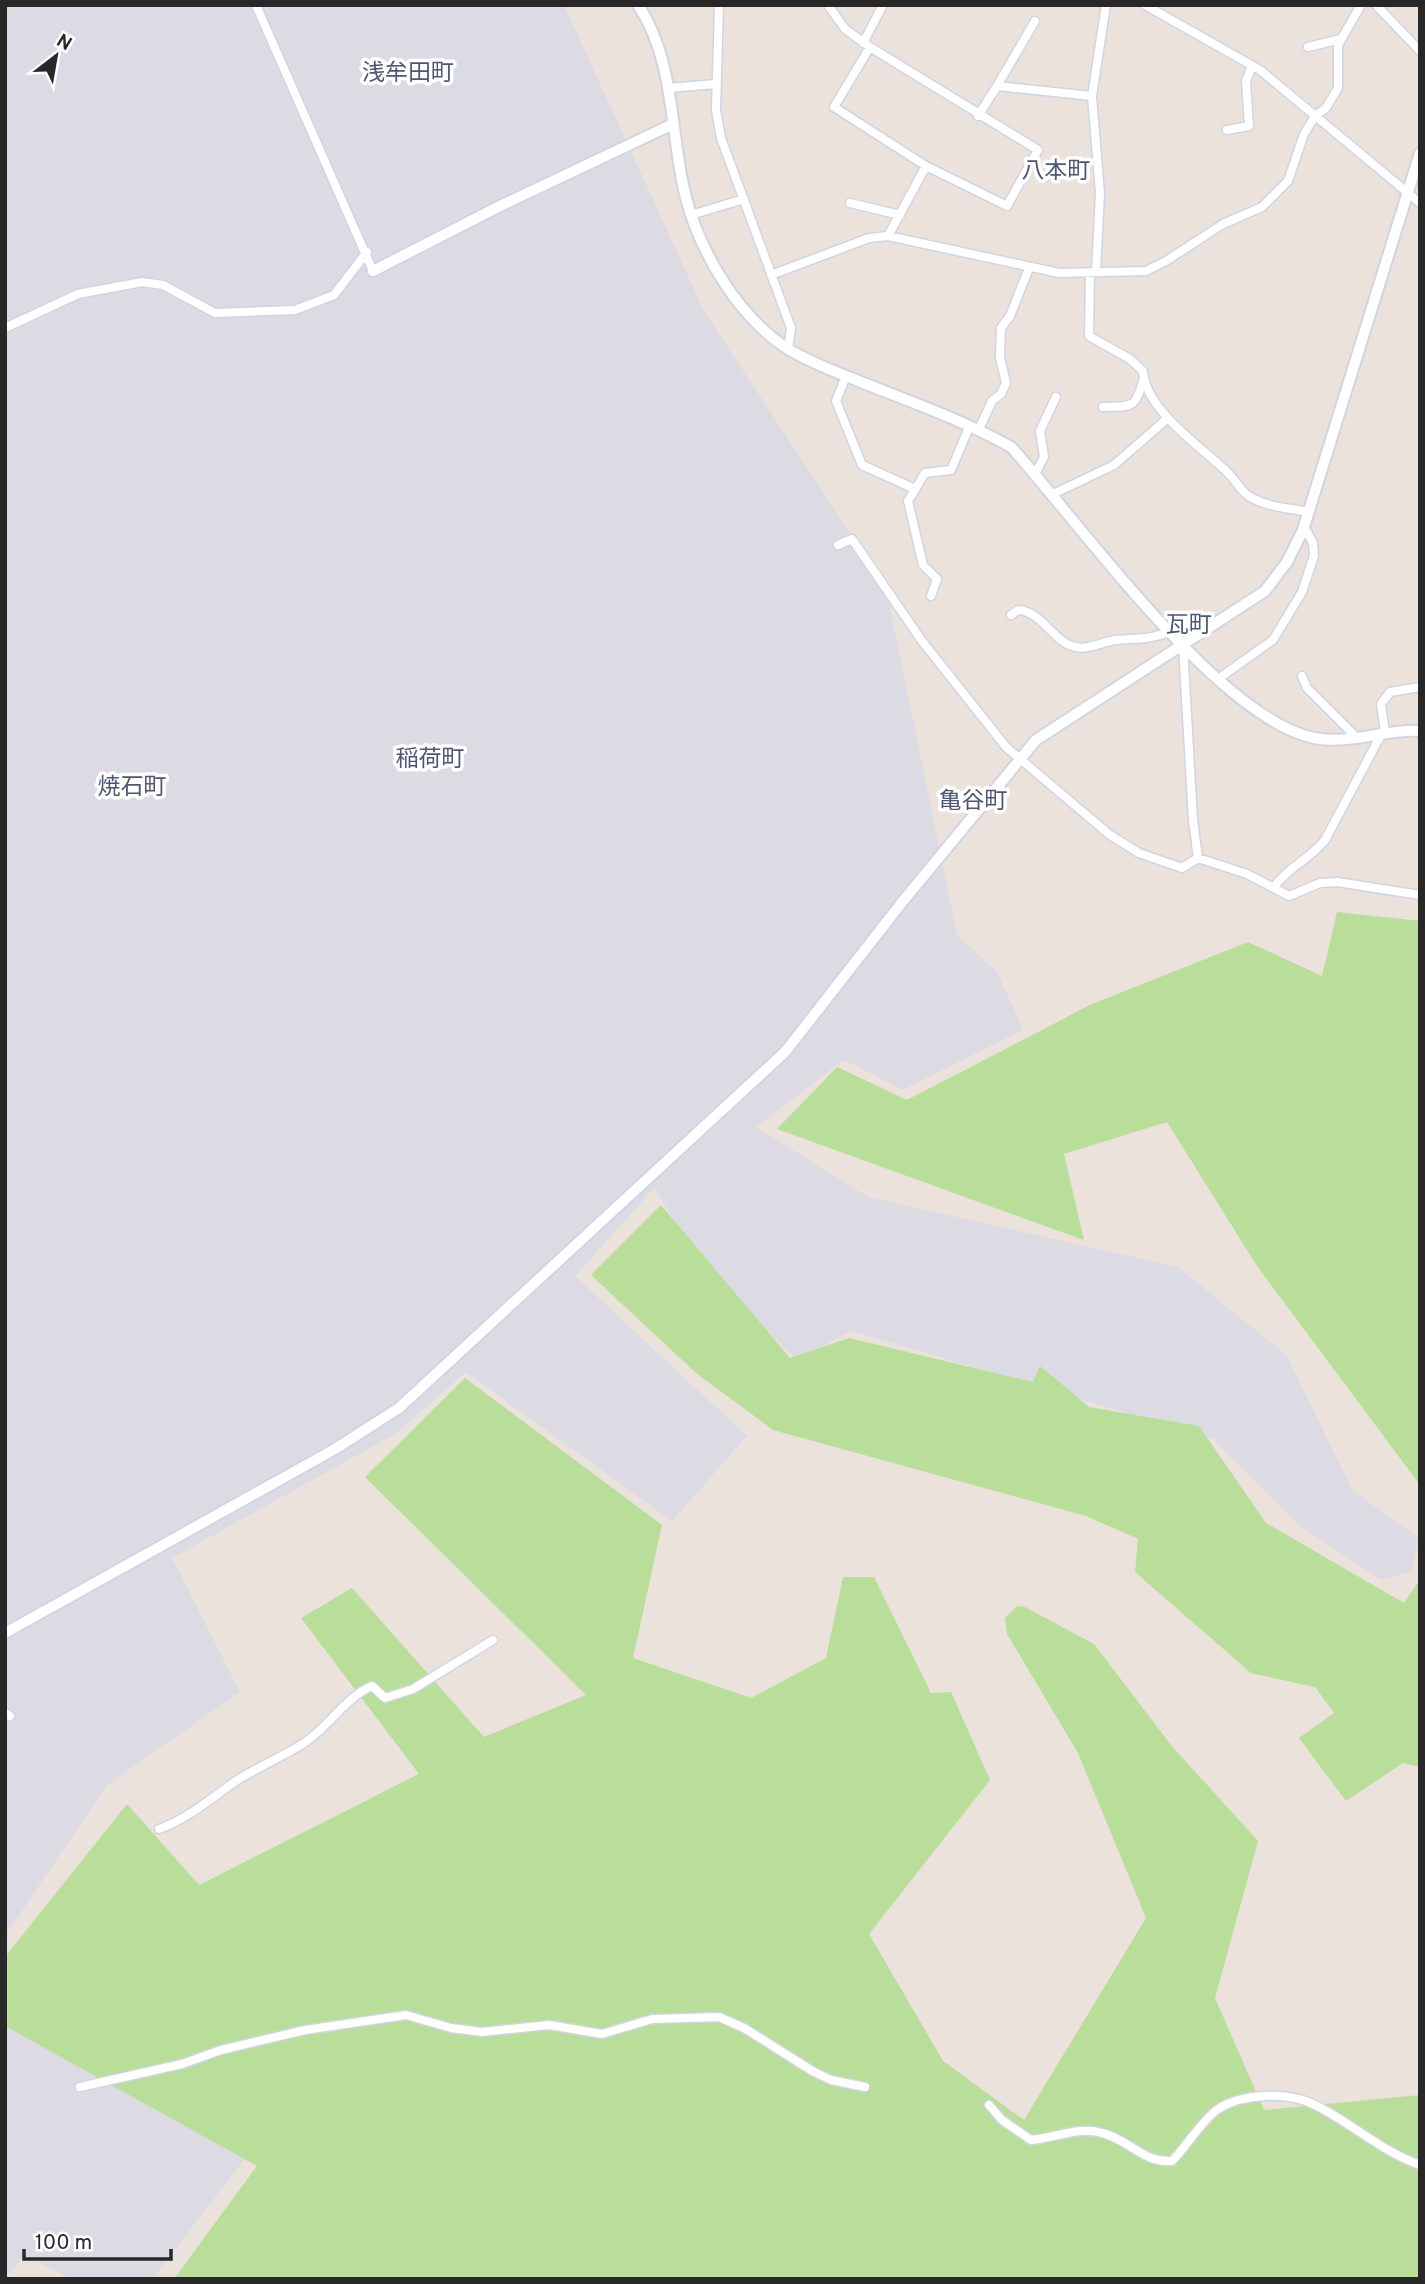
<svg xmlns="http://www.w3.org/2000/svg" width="1425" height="2284" viewBox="0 0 1425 2284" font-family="Overpass,'Noto Sans JP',sans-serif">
	<rect width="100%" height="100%" fill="#eae2db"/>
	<!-- industrial -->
	<path fill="#dcdbe3" d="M5,5H564L704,311L886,588L957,935L997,972L1023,1030L903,1090L844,1060L756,1127L868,1197L1178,1267L1286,1355L1353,1491L1419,1538L1411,1571L1381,1580L1299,1525L1214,1439L852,1331L796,1359L706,1271L654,1188L575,1276L747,1436L672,1521L466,1372L395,1434L172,1558L240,1692L107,1785L5,1936Z
		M5,2016L250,2152L152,2279H72L24,2255L5,2279Z"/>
	<!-- green -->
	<path fill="#b8de9a" d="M1337,912L1420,921V1485L1257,1266L1167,1122L1064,1154L1084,1240L777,1129L837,1067L907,1100L1090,1005L1248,942L1322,976Z
		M661,1205L790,1358L849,1338L1033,1382L1040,1366L1089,1407L1199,1426L1266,1523L1404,1603L1420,1579V1767L1403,1763L1346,1801L1299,1738L1334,1713L1315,1687L1251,1673L1135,1572L1138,1539L1086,1516L773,1430L696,1373L591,1275Z
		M465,1378L662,1525L633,1658L751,1698L826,1658L843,1577H874L931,1693L951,1692L990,1780L869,1934L943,2061L1024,2120L1146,1918L1078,1753L1007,1634L1005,1618L1017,1606L1025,1607L1094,1644L1171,1745L1258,1841L1215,1998L1264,2110L1420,2095V2279H174L257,2166L5,2026V1957L127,1804L199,1885L419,1774L301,1618L352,1588L484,1737L586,1695L365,1477Z"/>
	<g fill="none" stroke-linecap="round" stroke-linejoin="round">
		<defs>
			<path id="street" d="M256,5L373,271
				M719,5L716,110L721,138L791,328L788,349
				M828,5L845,29L870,47L1038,150L1007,206L926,166L834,107L870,47
				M1145,5L1260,70L1420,203
				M1376,5L1420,51
				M863,43L883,5
				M1308,47L1341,39
				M997,86L1035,21
				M668,88L716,84
				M978,116L997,86L1092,96
				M1227,130L1249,126L1246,81L1252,66
				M850,203L900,215
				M691,215L744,199
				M888,236L926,166
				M1090,272L1089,336L1130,359L1143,371C1145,410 1203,448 1228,473C1236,480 1241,492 1250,497C1268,507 1289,508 1308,512
				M1096,272L1100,193L1092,96L1106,5
				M771,275L869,238L888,236L1059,273L1146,271L1166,261L1223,224L1262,207L1288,181L1304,134L1315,116L1326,108L1338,88V45L1361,5
				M5,328L78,294L142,282L163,285L215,313L295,310L334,295L367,252
				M846,376L836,401L862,465L915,489
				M1103,407C1131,406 1135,410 1143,381
				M979,429L992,401L1001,394L1006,383L1000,358L1001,328L1010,316L1029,268
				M1035,474L1044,457L1040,431L1056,397
				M1053,494L1114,465L1168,418
				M838,545L852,539L854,542L922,641L1006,747L1110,835L1139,853L1182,868L1198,858L1247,874L1289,896L1320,883L1337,882L1420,895
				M931,596L937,579L923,565L908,501L925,473L951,470L970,425
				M1011,615L1018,610C1037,610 1051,635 1067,644C1084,653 1098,643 1115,640C1137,638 1148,640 1169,632
				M1183,646L1193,820L1198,858
				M1302,676L1307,688L1357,738
				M1218,679L1273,640L1302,592L1314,556L1313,543L1304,527
				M1385,733L1381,704L1390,692L1420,687
				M1274,887C1288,867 1310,859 1325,840L1382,733
				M5,1713L10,1716
				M159,1829C188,1819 211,1798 236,1781C259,1766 285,1756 307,1741C330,1725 346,1697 372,1686L385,1698L413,1689L493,1640
				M80,2087L182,2064L221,2050L305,2030L406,2015L451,2028L482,2032L549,2025L602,2034L652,2019L719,2017L744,2028L814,2072L831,2080L865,2087
				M989,2105L1002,2120L1031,2140C1055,2138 1078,2126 1102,2133C1130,2140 1143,2163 1172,2161C1186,2147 1203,2119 1218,2109C1243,2093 1287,2092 1313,2104C1351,2122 1377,2149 1420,2165"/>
			<path id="secondary" d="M638,5C675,60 670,132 685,194C699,251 738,317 788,349C811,363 836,372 861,382C911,402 963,420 1011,447C1079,522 1218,718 1314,738C1350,745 1384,729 1420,731
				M373,271L502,205L673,124
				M5,1633L335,1449L399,1408L785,1052L903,901L1036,740L1265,591L1287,562L1303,530L1420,153"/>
		</defs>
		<!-- street casing -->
		<use href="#street" stroke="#d0d5e1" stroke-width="11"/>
		<!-- secondary casing -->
		<use href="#secondary" stroke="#d0d5e1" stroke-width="14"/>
		<!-- street -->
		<use href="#street" stroke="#fff" stroke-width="8"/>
		<!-- secondary -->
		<use href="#secondary" stroke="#fff" stroke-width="10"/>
	</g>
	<g text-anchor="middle" stroke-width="7" stroke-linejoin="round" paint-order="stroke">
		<!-- quarter labels -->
		<g font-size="23" fill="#4c5776" stroke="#fff">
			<text x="408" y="80">浅牟田町</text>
			<text x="1056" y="178">八本町</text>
			<text x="1189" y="632">瓦町</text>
			<text x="430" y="766">稲荷町</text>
			<text x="132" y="794">焼石町</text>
			<text x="973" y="808">亀谷町</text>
		</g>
	</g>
	<!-- border -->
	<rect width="1425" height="2284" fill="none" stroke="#282828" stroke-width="14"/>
	<!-- north arrow -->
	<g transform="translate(56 56) rotate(31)" stroke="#ffffff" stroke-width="5" paint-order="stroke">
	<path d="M0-5L12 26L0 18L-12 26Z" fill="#282828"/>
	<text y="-10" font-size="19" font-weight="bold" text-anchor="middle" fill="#282828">N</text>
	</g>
	<!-- scale -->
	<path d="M24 2249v10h147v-10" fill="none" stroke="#282828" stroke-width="3.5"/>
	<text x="35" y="2249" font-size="21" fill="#282828" stroke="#ffffff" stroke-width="5" paint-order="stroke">100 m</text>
</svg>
